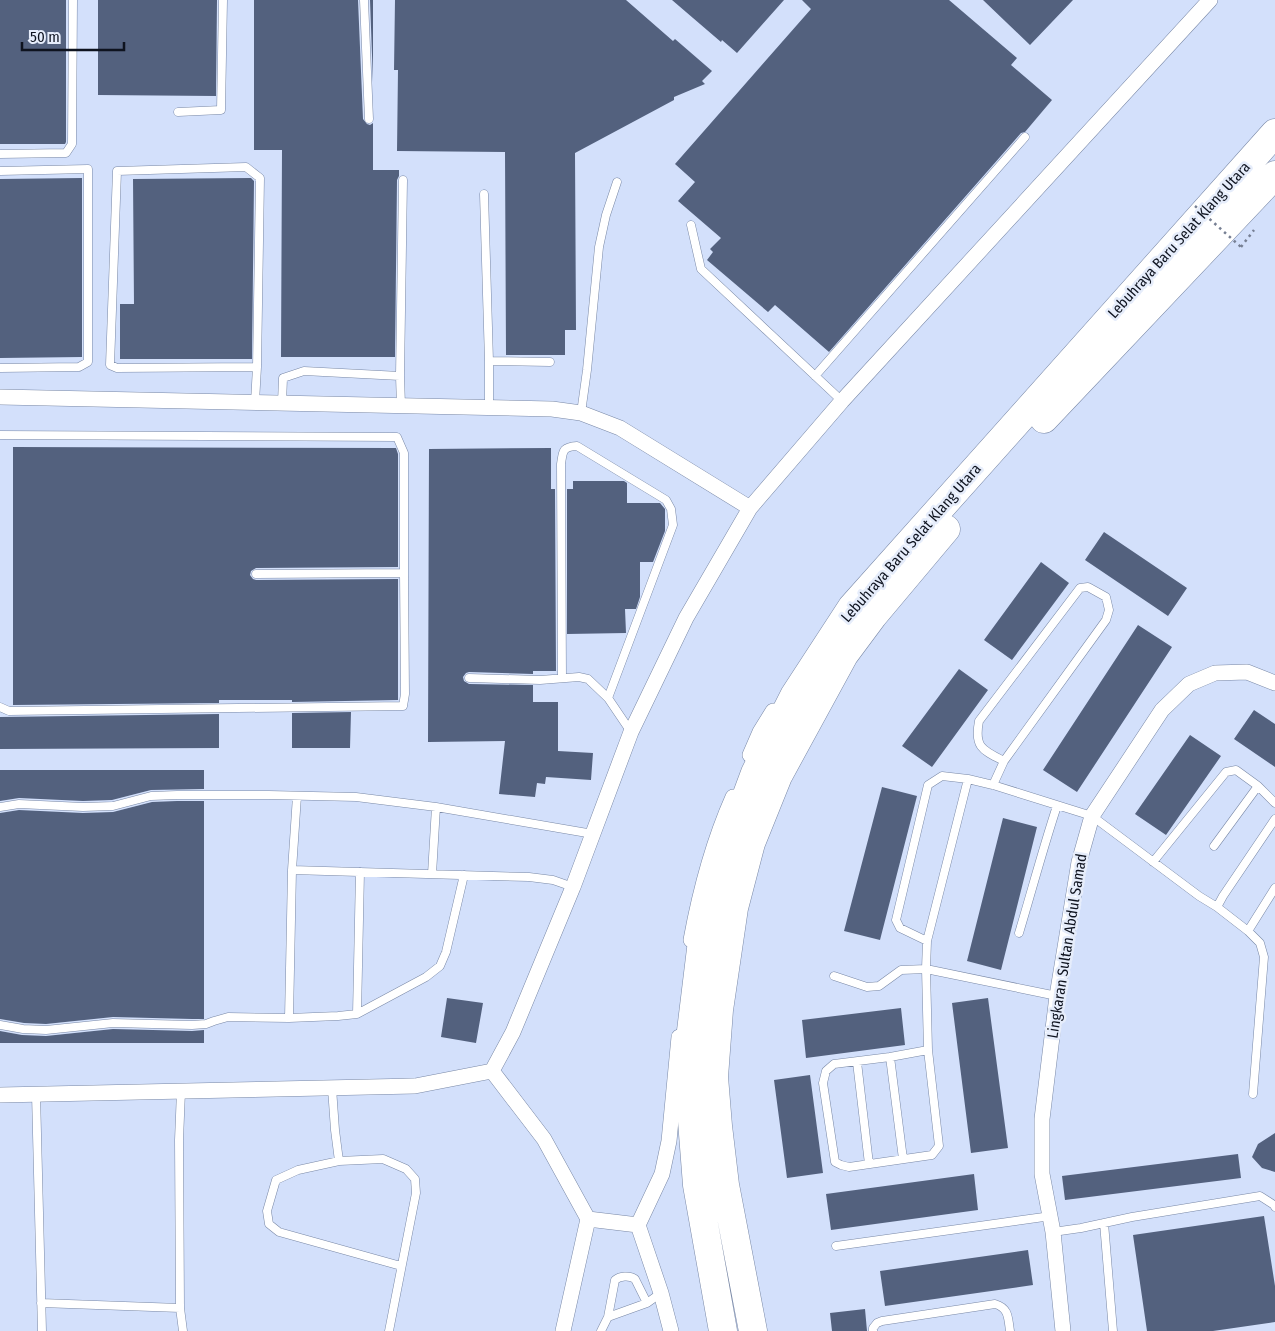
<svg xmlns="http://www.w3.org/2000/svg" width="1275" height="1331" viewBox="0 0 1275 1331" font-family="'Fira Sans Condensed',sans-serif">
	<rect width="100%" height="100%" fill="#d3e0fb"/>
	<!-- building -->
	<path fill="#53617e" d="M0,0H66V142L65,144H0Z
		M98,0H217L216,96L98,95Z
		M254,0H358L363,119L367,124L370,125L373,123V170H399V176L397,180L395,357H281L282,150H254Z
		M370,0H373V82Z
		M395,0H626L673,41L675,39L712,71L702,81L705,84L674,97V100L575,153L576,330H565V355H506L505,152L397,151L398,70H394Z
		M672,0H784L737,53L722,40L721,42Z
		M802,0H949L1017,58L1011,65L1052,100L1025,132L1021,133L829,352L775,305L768,312L707,260L713,252L710,249L721,238L678,201L695,182L675,164L811,9Z
		M983,0H1073L1030,45Z
		M82,178V357L0,358V179Z
		M251,178L254,181L252,359H120V304H134L133,179Z
		M13,447L396,448L398,454V567L256,568L251,571L250,575L253,579L256,580L398,579V700L292,702V700H219V703L13,705Z
		M551,448V489H555L556,671H533V674L469,672L466,673L463,677L464,681L469,684L533,685V702H558V751L593,753L591,780L546,777L545,784L537,783L535,797L499,794L505,741L428,742L429,449Z
		M573,481H624L627,483V503H660L665,509V531L653,562H640V597L636,609H625L626,633L567,634V489H573Z
		M1104,532L1187,588L1168,616L1085,560Z
		M1041,562L1069,583L1012,660L984,640Z
		M1138,625L1172,647L1077,792L1043,770Z
		M959,669L988,690L932,767L902,746Z
		M1254,710L1275,724V767L1234,739Z
		M351,712L350,748H292V713Z
		M219,714V748L0,749V717Z
		M1190,735L1221,756L1166,835L1135,814Z
		M0,770H204V789L151,790L112,800L83,801L19,798L0,801Z
		M882,787L917,796L880,940L844,931Z
		M177,801H204V1019H192L113,1017L46,1024L24,1023L0,1019V813L19,810L83,813L113,812L152,802Z
		M1003,818L1037,827L1001,970L967,961Z
		M447,998L483,1003L476,1043L441,1037Z
		M988,998L1008,1148L971,1153L952,1003Z
		M901,1008L905,1045L806,1058L802,1020Z
		M113,1029L192,1031L204,1030V1043H0V1031L22,1035L46,1036Z
		M810,1075L823,1173L787,1178L774,1080Z
		M1275,1133V1172L1262,1168L1252,1157L1258,1144Z
		M1238,1154L1241,1178L1065,1200L1062,1176Z
		M974,1174L978,1210L831,1230L826,1194Z
		M1264,1216L1275,1286V1322L1213,1331H1147L1133,1235Z
		M1028,1250L1033,1285L885,1306L880,1271Z
		M865,1309L867,1331H832L830,1313Z"/>
	<g fill="none" stroke-linecap="round" stroke-linejoin="round">
		<defs>
			<path id="service" d="M364,0L369,119
				M178,112L221,110L223,0
				M0,154L66,153L72,144L73,0
				M0,171L88,169V362L79,367L0,368
				M484,194L489,361V408
				M691,225L701,269L842,401
				M489,361L550,362
				M815,376L1025,137
				M255,402L257,367L260,178L246,167L117,171L110,365L117,368L257,367
				M282,403L283,378L304,371L400,376
				M401,406L400,376L403,180
				M581,413L587,370L599,247L606,215L617,182
				M0,435L397,437L404,453V573L256,574
				M469,678L540,680L579,677L588,679L608,698L631,732
				M562,678L561,464C563,451 562,447 577,446L666,500L671,509L673,525L608,698
				M0,707L9,711L403,706L405,694L404,573
				M993,785L1004,761L1106,620L1109,610L1106,597L1088,587L1080,588L979,721C974,747 982,750 1004,761
				M0,807L19,804L83,807L113,806L151,796L177,795H269L356,797L436,807L593,834
				M1214,846L1258,786
				M1153,862L1226,772L1236,770L1258,786L1275,803
				M292,870L297,796
				M432,874L436,807
				M1217,907L1248,931L1260,943L1264,957L1253,1094
				M1248,931L1275,888
				M1019,933C1032,890 1043,848 1057,806
				M927,941L900,928L896,920L928,785L942,776L968,779
				M834,976L867,987L879,986L901,970L926,969L1057,996
				M357,1014L360,872
				M289,1018L338,1016L357,1014L426,977L440,966L446,952L464,875
				M0,1025L23,1029L46,1030L113,1023L192,1025L206,1024L214,1021L228,1017L289,1018L292,870L529,877L553,880L573,887
				M890,1057L928,1050
				M857,1062L869,1164
				M332,1088L335,1130L339,1161
				M36,1094L42,1331
				M903,1159L890,1057L834,1064L826,1071L823,1083L835,1162L841,1165L849,1167L932,1155L939,1146L928,1050L926,969L927,941L968,779L993,785L1092,816L1199,896L1217,907L1223,896L1275,819
				M1104,1223L1113,1331
				M1053,1232L1081,1228L1132,1217L1260,1196L1274,1205L1275,1207
				M836,1246L1051,1216
				M41,1303L180,1308L179,1140L181,1091
				M180,1308L183,1331
				M608,1317L615,1280C620,1276 629,1275 635,1279L647,1303
				M389,1331L416,1193L415,1179L406,1169L383,1159L339,1161L298,1170L276,1180L267,1211L269,1224L279,1232L401,1266
				M601,1331L608,1317L647,1303L661,1293
				M873,1331V1328L877,1323L882,1321L995,1304C1009,1308 1008,1318 1010,1331"/>
			<path id="minor" d="M0,397L552,409L581,413L620,428L750,508
				M750,755L760,732L773,711
				M691,940C700,891 713,842 733,797
				M492,1071L513,1032L573,887L631,732L686,618L750,508L842,401L1210,0
				M0,1095L415,1086L492,1071L544,1139L588,1219L638,1225
				M563,1331L588,1219
				M671,1331L661,1293L638,1225L662,1174L669,1141L679,1037
				M1063,1331L1053,1232L1042,1174V1119L1057,996L1079,862L1092,816L1162,710L1189,684L1215,673L1247,672L1275,683"/>
			<path id="motorway" d="M1044,419L1275,175
				M723,1331L697,1185L691,1108V1031L701,949L732,835L755,773L794,696L852,607L1275,133
				M753,1331L725,1185L718,1126L714,1077L719,1010L734,908L751,843L778,776L844,655L873,616L946,529"/>
		</defs>
		<!-- service casing -->
		<use href="#service" stroke="#7988a6" stroke-width="9"/>
		<!-- minor casing -->
		<use href="#minor" stroke="#7988a6" stroke-width="16"/>
		<!-- motorway casing -->
		<use href="#motorway" stroke="#7988a6" stroke-width="29"/>
		<!-- path -->
		<path stroke="#767f93" stroke-width="2.5" stroke-dasharray="2.5 4" stroke-linecap="butt" d="M1241,247L1254,230"/>
		<!-- service -->
		<use href="#service" stroke="#fff" stroke-width="8"/>
		<!-- minor -->
		<use href="#minor" stroke="#fff" stroke-width="15"/>
		<!-- motorway -->
		<use href="#motorway" stroke="#fff" stroke-width="28"/>
		<!-- path-bridge -->
		<path stroke="#767f93" stroke-width="2.5" stroke-dasharray="2.5 4" stroke-linecap="butt" d="M1195,206L1241,247"/>
	</g>
	<g text-anchor="middle" stroke-width="5" stroke-linejoin="round" paint-order="stroke">
		<!-- street labels -->
		<g font-size="15" fill="#0e131f" stroke="#e6edfb">
			<text transform="translate(1179 240) rotate(-48)" y="5">Lebuhraya Baru Selat Klang Utara</text>
			<text transform="translate(911 543) rotate(-49)" y="5">Lebuhraya Baru Selat Klang Utara</text>
			<text transform="translate(1067 946) rotate(-81)" y="5">Lingkaran Sultan Abdul Samad</text>
		</g>
	</g>
	<!-- scale -->
	<path d="M22 42v8h102v-8" fill="none" stroke="#0e131f" stroke-width="2.5"/>
	<text x="30" y="42" font-size="15" fill="#0e131f" stroke="#e6edfb" stroke-width="4" paint-order="stroke">50 m</text>
</svg>
